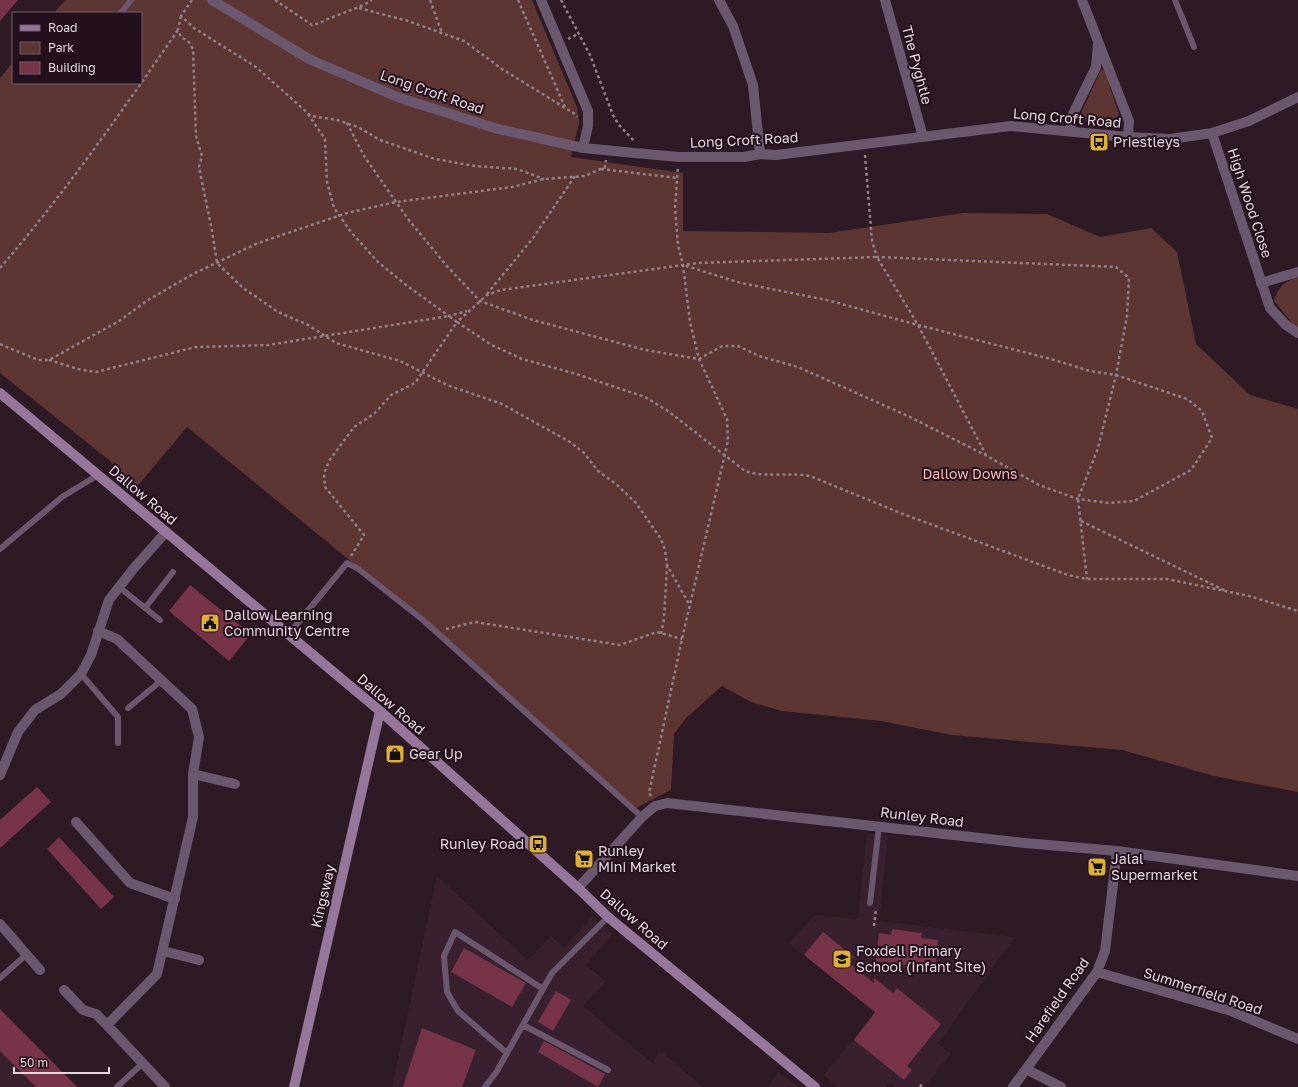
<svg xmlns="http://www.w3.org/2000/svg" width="1298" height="1087" viewBox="0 0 1298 1087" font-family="'Golos Text',sans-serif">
	<rect width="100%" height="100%" fill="#2d1a25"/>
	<!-- built -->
	<path fill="#39202f" d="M867,833L888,836L879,921L1015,937L938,1043L951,1054L924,1087H895L890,1082L886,1087H838L824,1075L875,1013L789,943L815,915L858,919Z
		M437,876L528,960L551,936L564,948L592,917L613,934L586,965L606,981L583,1006L653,1064L659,1050L703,1087H392Z
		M0,1008L29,1038L78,1087H0Z
		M779,1072L799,1087H767Z"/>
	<!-- green -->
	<path fill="#5d3532" d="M65,0H532L577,107L579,123L571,157L683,173V231L829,233L963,213L1047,214L1100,237L1151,228L1177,252L1196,344L1250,395L1298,409V792L1214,776L1122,750L952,735L881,721L782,711L751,702L722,686L686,718L674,734L671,790L632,810L454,646L187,427L135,489L109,460L0,373V78L13,62V83H141V13H54Z
		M1104,69L1119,115L1108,127L1089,125L1081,113L1101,70Z
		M1298,277V327L1293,324L1274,301C1277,288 1286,280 1298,277Z"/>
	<!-- building -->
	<path fill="#773448" d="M0,0H18L0,21Z
		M190,585L251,634L229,661L169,611Z
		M37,787L51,802L0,848V820Z
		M59,837L114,897L101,909L47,849Z
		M892,929L922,933L921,938L938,940L936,963L930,962V968L876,961L879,933L891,935Z
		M823,932L855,958L846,957L844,959L874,983V978L893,993L897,988L941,1024L907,1066L912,1070L904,1080L854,1040L875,1012L804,955Z
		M464,948L526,983L512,1007L451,972Z
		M556,991L571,1000L553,1031L538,1022Z
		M0,1009L77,1087H36L0,1051Z
		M422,1028L476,1050L462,1087H403Z
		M544,1041L605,1074L598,1087L538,1052Z"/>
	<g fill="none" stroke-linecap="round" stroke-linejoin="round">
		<!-- path -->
		<path stroke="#91818a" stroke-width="2.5" stroke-dasharray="3 3" stroke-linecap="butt" d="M192,0L181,16L194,28L256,67L311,116L337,120L358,127L380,140L435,159L475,166L517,169L544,179
			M275,0L312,25C320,24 326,19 333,17C347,11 360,8 372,0
			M430,0L442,33
			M518,0L565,107
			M561,0L590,55L613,115L618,124L635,142
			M359,8L408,21L464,41L502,69L575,114L577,117
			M181,16L178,29L181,37L188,41L193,49L196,136L202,156L199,167L212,231L217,263L243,288L278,312L308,325L336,343L400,361L447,385L502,404L570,442L584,453L598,471L616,484L636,503L661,539L665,550L667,565L690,606
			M568,39L578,34
			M308,114L325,139L327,182L334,208L351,232L378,262L406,285L449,316L467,311
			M347,123L364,156L408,219L446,265L480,301L533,320L645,350L699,359L722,346H738L762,357L798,367L908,416L987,456L1039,485L1078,499L1109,503L1134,501L1191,470L1212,438L1202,411L1187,399L1116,375L1090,371L1051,359L918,325L827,300L741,283L683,265
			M865,155L872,241L877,257L1116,267L1129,278L1127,316L1116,375L1098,448L1078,499L1087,579
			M601,169L678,178
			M0,268C65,193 122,111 178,30
			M487,294L533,238L575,176
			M0,344L38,360H49L119,321L148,300L193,274L258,243L347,213L396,202L512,187L544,179L585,176L605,167L606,160
			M49,360L78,369L96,372L196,347L268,345L449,316L457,322L487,295L501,290L698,263L877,257L918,325L986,455
			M1081,521L1226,591
			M351,556L364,535L325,487L324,474L329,461L354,427L375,413L391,395L415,383L457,322L490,344L522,359L573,373L645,397L668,411L745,471C766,478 789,472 810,476L903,514L1068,575L1087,579H1167L1249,596L1298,611
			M446,629L475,622L620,645L657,632L682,639
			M661,634L664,619L667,566
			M651,796L649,793L682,639L728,441L727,419L699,359L690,322L683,265L678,245L675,207L678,167
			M874,926L876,908
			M920,1087L922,1084"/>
		<!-- lane -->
		<path stroke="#6b576e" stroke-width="6" d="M1175,0L1194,47
			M121,13L131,0
			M0,549L62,497L98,475
			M119,587L160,620
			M145,608L173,572
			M288,635L347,563L357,568L423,620L642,817
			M81,674L118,717V743
			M128,708L162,680
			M870,903L879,826
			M0,978L27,954
			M523,1025L608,1070
			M507,1053L458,1011L447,992L444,956L455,932L543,989
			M117,1087L143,1063
			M485,1087L497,1071L552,973L608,917"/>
		<!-- street -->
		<path stroke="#6b576e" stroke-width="10" d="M212,0L309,59L400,98L498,129L583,148L635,153L679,157H744L760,154L776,155L1011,126L1128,137L1170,139L1212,133L1249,121L1298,97
			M541,0L588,111V126L583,148
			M719,0L733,26L753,85L760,154
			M885,0L923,137
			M1082,0L1129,121L1128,137
			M1070,131L1073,114L1096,67L1098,43
			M1212,133L1270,308L1286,325L1298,333
			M1261,283L1298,272
			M98,631L117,639L192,709L199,737L193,774V817L157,974L107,1025L165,1087
			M193,774L235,784
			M0,775L18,732L35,710L61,694L81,674L91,655L109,600L134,568L166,532
			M76,822L130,883L175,899
			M578,888L642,817L655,806L667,803L1025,843L1117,851L1298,876
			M0,924L40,970
			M163,951L199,960
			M1097,972L1231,1011L1298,1039
			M64,990L83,1010L96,1014L107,1025
			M1026,1069L1061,1087
			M1013,1087L1097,972L1105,951L1117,851"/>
		<!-- secondary -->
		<path stroke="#96769a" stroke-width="10" d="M0,393L380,711L578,888L608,917L815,1087
			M294,1087L380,711"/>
	</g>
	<!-- icons -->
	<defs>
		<symbol id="bus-square" viewBox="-11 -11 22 22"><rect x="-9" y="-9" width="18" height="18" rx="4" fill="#dfb034" stroke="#23101c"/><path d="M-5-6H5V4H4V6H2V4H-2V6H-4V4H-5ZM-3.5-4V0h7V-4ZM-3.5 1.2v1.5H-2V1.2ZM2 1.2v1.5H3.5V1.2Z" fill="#111"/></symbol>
		<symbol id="civic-square" viewBox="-11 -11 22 22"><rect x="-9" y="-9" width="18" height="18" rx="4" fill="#dfb034" stroke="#23101c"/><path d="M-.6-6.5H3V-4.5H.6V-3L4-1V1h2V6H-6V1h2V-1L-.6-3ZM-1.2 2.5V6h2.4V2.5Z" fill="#111"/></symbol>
		<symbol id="shop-square" viewBox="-11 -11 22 22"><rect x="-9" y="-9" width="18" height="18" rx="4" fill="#dfb034" stroke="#23101c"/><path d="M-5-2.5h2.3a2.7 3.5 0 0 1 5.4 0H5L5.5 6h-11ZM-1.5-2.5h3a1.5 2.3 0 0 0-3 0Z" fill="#111"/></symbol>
		<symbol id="supermarket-square" viewBox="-11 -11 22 22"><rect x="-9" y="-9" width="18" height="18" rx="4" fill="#dfb034" stroke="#23101c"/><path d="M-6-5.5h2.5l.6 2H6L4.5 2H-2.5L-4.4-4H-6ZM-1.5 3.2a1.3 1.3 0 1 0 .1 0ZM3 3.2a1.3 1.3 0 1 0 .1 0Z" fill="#111"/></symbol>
		<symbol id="school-square" viewBox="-11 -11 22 22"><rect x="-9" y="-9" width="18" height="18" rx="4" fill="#dfb034" stroke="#23101c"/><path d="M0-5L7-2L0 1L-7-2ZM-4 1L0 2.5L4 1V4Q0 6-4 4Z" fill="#111"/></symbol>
	</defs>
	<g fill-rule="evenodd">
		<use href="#bus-square" x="1088" y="131" width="22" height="22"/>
		<use href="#civic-square" x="199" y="612" width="22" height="22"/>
		<use href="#shop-square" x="384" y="743" width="22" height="22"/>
		<use href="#bus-square" x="527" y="833" width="22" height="22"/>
		<use href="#supermarket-square" x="573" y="848" width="22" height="22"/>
		<use href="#supermarket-square" x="1086" y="856" width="22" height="22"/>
		<use href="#school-square" x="831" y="948" width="22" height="22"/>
	</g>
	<g text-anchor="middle" stroke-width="4" stroke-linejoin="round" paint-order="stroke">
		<!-- street labels -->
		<g font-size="14" fill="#e3d6dd" stroke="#23101c">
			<text transform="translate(917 65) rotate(75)" y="5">The Pyghtle</text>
			<text transform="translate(432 92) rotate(19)" y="5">Long Croft Road</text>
			<text transform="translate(1067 118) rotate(5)" y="5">Long Croft Road</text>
			<text transform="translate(744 140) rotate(-3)" y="5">Long Croft Road</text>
			<text transform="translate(1250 203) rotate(72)" y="5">High Wood Close</text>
			<text transform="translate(143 495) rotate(40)" y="5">Dallow Road</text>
			<text transform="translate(391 704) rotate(41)" y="5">Dallow Road</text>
			<text transform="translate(922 817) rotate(7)" y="5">Runley Road</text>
			<text transform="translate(323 896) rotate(-77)" y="5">Kingsway</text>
			<text transform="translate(634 919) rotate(41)" y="5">Dallow Road</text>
			<text transform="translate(1203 991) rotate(18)" y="5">Summerfield Road</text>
			<text transform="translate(1057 1000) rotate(-55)" y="5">Harefield Road</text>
		</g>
		<!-- poi labels -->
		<g font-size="14" fill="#e3d6dd" stroke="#23101c" text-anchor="start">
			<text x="1113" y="147">Priestleys</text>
			<text x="224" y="620">Dallow Learning<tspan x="224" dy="16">Community Centre</tspan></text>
			<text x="409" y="759">Gear Up</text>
			<text x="524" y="849" text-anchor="end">Runley Road</text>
			<text x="598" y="856">Runley<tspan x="598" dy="16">Mini Market</tspan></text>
			<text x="1111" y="864">Jalal<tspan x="1111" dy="16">Supermarket</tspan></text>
			<text x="856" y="956">Foxdell Primary<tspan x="856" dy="16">School (Infant Site)</tspan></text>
		</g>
		<!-- park labels -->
		<g font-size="14" fill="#fab9b3" stroke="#23101c">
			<text x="970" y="479">Dallow Downs</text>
		</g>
	</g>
	<!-- legend -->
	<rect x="12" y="12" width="130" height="72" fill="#23101c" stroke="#705f69"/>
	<rect x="20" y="25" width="20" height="6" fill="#96769a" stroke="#705f69"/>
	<text x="48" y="32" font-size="12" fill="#e3d6dd">Road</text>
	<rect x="20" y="42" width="20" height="12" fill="#5d3532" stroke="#705f69"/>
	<text x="48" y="52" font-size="12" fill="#e3d6dd">Park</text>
	<rect x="20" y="62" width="20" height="12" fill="#773448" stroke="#705f69"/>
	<text x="48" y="72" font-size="12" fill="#e3d6dd">Building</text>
	<!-- scale -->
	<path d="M14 1067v6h95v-6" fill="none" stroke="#e3d6dd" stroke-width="2"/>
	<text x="20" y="1067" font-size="12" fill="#e3d6dd" stroke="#23101c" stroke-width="3" paint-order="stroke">50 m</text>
</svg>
